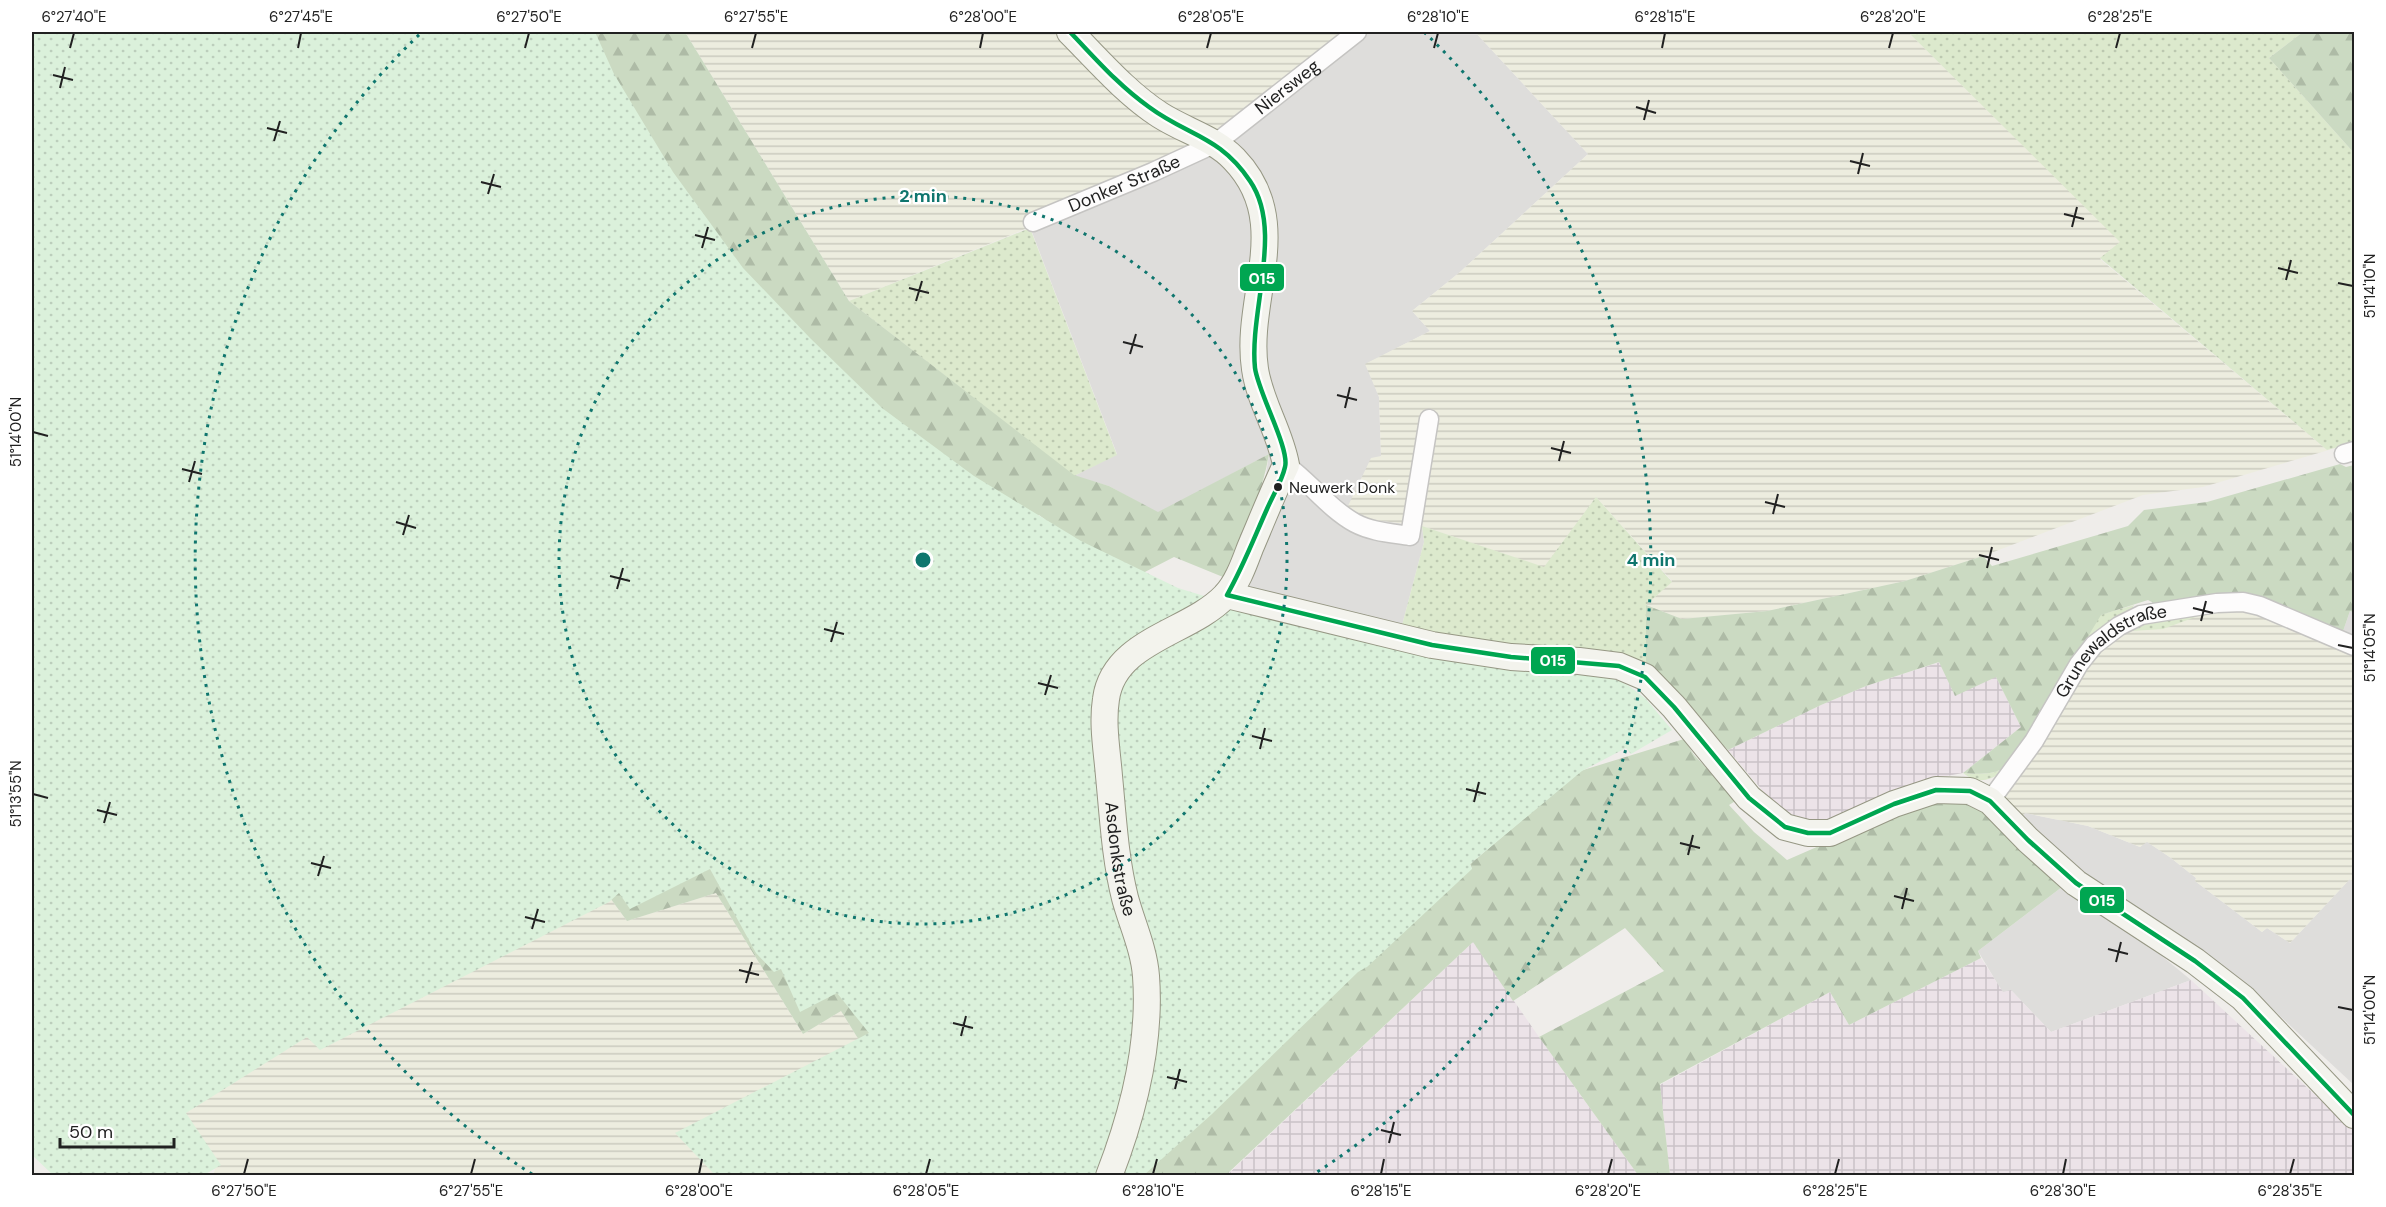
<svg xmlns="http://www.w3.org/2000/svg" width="2386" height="1207" viewBox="0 0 2386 1207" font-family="'DM Sans',sans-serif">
	<defs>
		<pattern id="industrial-grid" width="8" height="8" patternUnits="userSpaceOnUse" patternTransform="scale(1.5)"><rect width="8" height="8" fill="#ece3e8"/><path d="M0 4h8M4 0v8" fill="none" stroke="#cac2c7"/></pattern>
		<pattern id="farmland-rules" width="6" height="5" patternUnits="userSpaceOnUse" patternTransform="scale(1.5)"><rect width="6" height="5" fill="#ededdf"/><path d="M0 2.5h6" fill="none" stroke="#cbcbbf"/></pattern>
		<pattern id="grass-dots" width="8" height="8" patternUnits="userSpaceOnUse" patternTransform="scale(1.5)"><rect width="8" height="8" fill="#dce9cd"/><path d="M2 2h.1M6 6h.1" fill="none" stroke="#bcc8b0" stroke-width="1.8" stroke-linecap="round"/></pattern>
		<pattern id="forest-firs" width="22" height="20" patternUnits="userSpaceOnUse" patternTransform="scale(1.5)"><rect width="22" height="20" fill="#cbdac2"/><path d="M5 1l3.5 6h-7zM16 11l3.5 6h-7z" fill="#aebba6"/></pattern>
		<pattern id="park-dots" width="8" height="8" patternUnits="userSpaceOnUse" patternTransform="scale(1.5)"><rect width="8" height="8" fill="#dbf1db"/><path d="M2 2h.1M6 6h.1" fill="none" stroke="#bccebc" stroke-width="1.8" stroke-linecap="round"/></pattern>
	</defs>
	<rect width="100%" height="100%" fill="#efedea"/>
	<!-- residential -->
	<path fill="#dedddb" d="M1367,32H1475L1588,154L1460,272L1412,311L1430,331L1366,364L1379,397L1381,456L1367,519L1422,526L1424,542L1401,629L1262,596L1245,585L1223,577L1237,549L1266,475L1269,454L1158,513L1109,486L1074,476L1117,454L1030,227L1230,138Z
		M2350,611L2354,613V642L2341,637Z
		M2025,813L2088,826L2140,847L2146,841L2171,858L2196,878L2195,881L2262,932L2267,928L2290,943L2350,879L2352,882L2354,879V1085L2239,978L2233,981L2127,910L2021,821Z
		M2062,887L2141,939L2191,980L2051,1032L2011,990L2003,993L1978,951Z"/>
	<!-- industrial -->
	<path fill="url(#industrial-grid)" d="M1940,662L1996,677L2021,727L1963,773L1936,778L1836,824L1796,821L1780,811L1728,750L1821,705L1866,686Z
		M1473,942L1539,1037L1638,1175L1226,1176Z
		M1981,958L2003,992L2011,990L2051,1032L2191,980L2354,1131V1175H1670L1660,1085L1830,992L1849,1025Z"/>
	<!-- farmland -->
	<path fill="url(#farmland-rules)" d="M685,32H1367L1231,138L1030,227L849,301Z
		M1475,32H1908L2121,242L2100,259L2327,450L2339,447L2203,487L2143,495L1983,556L1905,581L1767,611L1682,619L1646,605L1672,581L1596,497L1545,568L1422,526L1366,519L1347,508L1371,458L1381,456L1379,397L1365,364L1430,331L1412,311L1460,272L1588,154Z
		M2225,606L2256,607L2354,651V879L2352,882L2350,879L2290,943L2267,928L2262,932L2195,881L2196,878L2171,858L2147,842L2140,847L2088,826L2025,813L2021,821L2004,799L2094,651L2116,632Z
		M32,849L591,872L627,921L716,893L803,1034L841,1011L870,1058L725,1175H213L215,1170Z"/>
	<!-- grass -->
	<path fill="url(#grass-dots)" d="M1908,32H2303L2269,58L2354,153V443L2327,450L2100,258L2120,242Z
		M1030,228L1117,455L1074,476L849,301Z
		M1596,497L1672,582L1646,605V669L1437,639L1401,629L1424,542L1422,526L1544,567Z
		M2134,605C2126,624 2101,631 2087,648C2061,680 2045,720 2020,753C2014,759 2008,769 2001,773C1987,782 1976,783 1963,773C1983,774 1996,776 2012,762L2100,615Z
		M2225,606L2163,629L2116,632L2141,619Z"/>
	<!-- forest -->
	<path fill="url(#forest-firs)" d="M32,32H685L849,301L1074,475L1109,486L1158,512L1269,454C1262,496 1243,538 1223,577L1174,557L1141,574L1085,549L1039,515L928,580L1472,869L1470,864L1580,771L1684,739L1694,755L1737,800L1729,805L1754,832L1787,860L1819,846L1836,842L1927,798H1966L2062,882V887L1978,951L1981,958L1849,1025L1830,992L1660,1084L1670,1175H1638L1539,1037L1664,971L1625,928L1513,1001L1473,942L1226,1175L725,1176L870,1058L841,1011L803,1034L716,893L627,921L591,872Z
		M2303,32H2354V153L2269,58Z
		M2340,464L2346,467L2354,465V613L2350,611L2341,637L2253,595L2226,593L2178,604L2159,606L2148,600L2101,615L2012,762C1996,776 1983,774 1963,773L2021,727L1996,677L1955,696L1939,662L1866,686L1821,705L1728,750L1646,669V605L1682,619L1767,611L1905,581L1983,556L1992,566L2128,526L2144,510L2207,502Z"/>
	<!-- park -->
	<path fill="url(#park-dots)" d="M32,32H595L614,74L673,172L743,268L810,338L882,408L974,476L1081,541L1178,588L1286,621L1519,669L1602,677L1617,680L1629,686L1646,699L1672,730L1631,754L1626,748L1582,771L1470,864L1472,869L1367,967L1358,972L1212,1114L1144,1175H715L675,1133L869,1033L837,993L800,1012L781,969L774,972L756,953L710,869L630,909L619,893L609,902L320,1050L307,1037L186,1113L221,1165L204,1175H53L32,1155Z"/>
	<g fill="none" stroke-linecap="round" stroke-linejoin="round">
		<defs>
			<g id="street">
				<path id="s1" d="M1033,222L1153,172L1216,143L1357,32"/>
				<path d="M2344,454L2354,451"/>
				<path d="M1286,465C1310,482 1328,508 1355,523C1372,532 1391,533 1410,536L1429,419"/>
				<path id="s2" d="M1990,801L2034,741L2079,664L2094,645L2119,626L2141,615L2217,603L2243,602L2260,606L2354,646"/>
			</g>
			<g id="secondary">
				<path id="s3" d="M1070,32C1098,60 1126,93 1160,115C1185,131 1214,138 1234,159C1295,222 1244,297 1255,369C1260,403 1280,431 1286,465C1273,492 1262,520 1250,548C1244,564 1237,584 1225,596C1190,633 1114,640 1106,699C1102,724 1107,751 1109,776C1113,817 1115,858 1125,898C1132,924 1144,949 1146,976C1151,1043 1133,1114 1109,1176"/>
				<path d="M1227,595L1432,645L1511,657L1579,661L1619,666L1645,677L1674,707L1749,798L1785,827L1808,833H1830L1894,804L1936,790L1970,791L1990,801L2028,840L2076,883L2195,961L2243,998L2354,1115"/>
			</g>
		</defs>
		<!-- street casing -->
		<use href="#street" stroke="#c5c4c2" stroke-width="21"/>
		<!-- secondary casing -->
		<use href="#secondary" stroke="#969784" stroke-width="28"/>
		<!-- street -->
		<use href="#street" stroke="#fdfcfc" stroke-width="18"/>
		<!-- secondary -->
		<use href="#secondary" stroke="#f3f3ed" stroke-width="26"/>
		<defs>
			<path id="bus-1" d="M1070,32C1095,58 1119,86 1149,107C1188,136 1220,136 1250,181C1284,230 1249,311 1255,368C1258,392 1290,449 1285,467C1282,481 1273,495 1267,509C1254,538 1243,567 1227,595
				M1227,595L1432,645L1511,657L1619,666L1645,677L1674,707L1749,798L1785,827L1808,833H1830L1894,804L1936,790L1970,791L1990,801L2028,840L2076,883L2195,961L2243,998L2354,1115"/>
		</defs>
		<!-- bus-1 casing -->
		<use href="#bus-1" stroke="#fff" stroke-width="9"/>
		<!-- bus-1 -->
		<use href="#bus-1" stroke="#00a651" stroke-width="4.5"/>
	</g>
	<!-- ticks -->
	<path fill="none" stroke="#212121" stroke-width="2" d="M70,48L74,33M298,48L301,33M525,48L529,33M752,48L756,33M980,48L983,33M1207,48L1211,33M1434,48L1438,33M1662,48L1665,33M1889,48L1893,33M2116,48L2120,33M53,75L73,80M60,88L65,67M1636,107L1656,113M1644,120L1649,100M267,128L287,133M274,141L280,121M1850,161L1870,166M1858,174L1863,153M481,182L501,187M488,194L494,174M2064,214L2084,219M2072,227L2077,207M695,235L715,240M702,248L708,227M2278,268L2298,273M2286,280L2291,260M2338,283L2353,286M909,288L929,293M916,301L922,281M1123,342L1143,347M1130,354L1136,334M1337,395L1357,400M1345,408L1350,387M33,432L48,436M1551,448L1571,453M1559,461L1564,441M182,469L202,474M189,482L195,461M1765,502L1785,507M1773,514L1778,494M396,522L416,528M403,535L409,515M1979,555L1999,560M1987,568L1992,547M610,576L630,581M617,589L623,568M2193,608L2213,613M2201,621L2206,601M824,629L844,634M831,642L837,622M2338,645L2353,648M1038,683L1058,688M1045,695L1051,675M1252,736L1272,741M1260,749L1265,728M1466,789L1486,794M33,794L48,798M1474,802L1479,782M97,810L117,815M104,823L110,802M1680,843L1700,848M1688,855L1693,835M311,863L331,868M318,876L324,856M1894,896L1914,901M1902,909L1907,888M525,917L545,922M532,929L538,909M2108,949L2128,954M2116,962L2121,942M739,970L759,975M746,983L752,962M2338,1007L2353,1010M953,1023L973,1028M961,1036L966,1016M1167,1077L1187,1082M1175,1089L1180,1069M1381,1130L1401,1135M1389,1143L1394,1122M244,1174L248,1159M471,1174L475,1159M699,1174L702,1159M926,1174L930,1159M1153,1174L1157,1159M1381,1174L1384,1159M1608,1174L1612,1159M1835,1174L1839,1159M2063,1174L2066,1159M2290,1174L2294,1159"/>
	<!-- distance rings -->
	<g fill="none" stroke="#0f766e" stroke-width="3" stroke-dasharray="3 6">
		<circle cx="923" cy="560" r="364"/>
		<path d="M532 1174A728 728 0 0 1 422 32M1424 32A728 728 0 0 1 1314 1174"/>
	</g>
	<!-- markers -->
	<circle fill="#212121" stroke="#fff" stroke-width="2" cx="1278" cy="487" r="5"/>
	<g text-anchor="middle" stroke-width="4.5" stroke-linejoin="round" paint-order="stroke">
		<!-- bus labels -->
		<g font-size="16" fill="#212121" stroke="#fff" text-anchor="start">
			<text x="1289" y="493">Neuwerk Donk</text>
		</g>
		<!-- street labels -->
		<g font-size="18" fill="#212121" stroke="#fff">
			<text dy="6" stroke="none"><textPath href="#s1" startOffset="290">Niersweg</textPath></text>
			<text dy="6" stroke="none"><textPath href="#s1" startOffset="99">Donker Straße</textPath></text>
			<text dy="6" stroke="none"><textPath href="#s2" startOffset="198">Grunewaldstraße</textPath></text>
			<text dy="6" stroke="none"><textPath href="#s3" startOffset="998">Asdonkstraße</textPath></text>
		</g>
	</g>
	<circle cx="923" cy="560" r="9" fill="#0f766e" stroke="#fff" stroke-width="3"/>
	<g font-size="18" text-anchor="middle" font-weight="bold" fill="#0f766e" stroke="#fff" stroke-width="4.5" stroke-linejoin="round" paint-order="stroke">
		<text x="923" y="202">2 min</text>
		<text x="1651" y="566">4 min</text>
	</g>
	<g stroke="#fff" stroke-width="2">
		<rect x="1239" y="263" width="46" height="29" rx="6" fill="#00a651"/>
		<rect x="1530" y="646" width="46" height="29" rx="6" fill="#00a651"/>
		<rect x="2079" y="886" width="46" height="28" rx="6" fill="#00a651"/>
	</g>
	<g font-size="16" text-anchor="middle" font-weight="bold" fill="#fff">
		<text x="1262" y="284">015</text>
		<text x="1553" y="666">015</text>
		<text x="2102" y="906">015</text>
	</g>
	<!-- border -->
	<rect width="2386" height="1207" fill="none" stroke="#ffffff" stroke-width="66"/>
	<!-- scale -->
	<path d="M60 1138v9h114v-9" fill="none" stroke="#212121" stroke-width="3"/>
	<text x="69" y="1138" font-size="18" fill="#212121" stroke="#ffffff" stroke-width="4.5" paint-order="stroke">50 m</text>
	<rect x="33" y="33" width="2320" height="1141" fill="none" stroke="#212121" stroke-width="2"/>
	<g font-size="15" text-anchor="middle" fill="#212121">
		<text x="74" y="22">6°27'40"E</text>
		<text x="301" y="22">6°27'45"E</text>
		<text x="529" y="22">6°27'50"E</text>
		<text x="756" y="22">6°27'55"E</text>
		<text x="983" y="22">6°28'00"E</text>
		<text x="1211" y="22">6°28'05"E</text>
		<text x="1438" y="22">6°28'10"E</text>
		<text x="1665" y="22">6°28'15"E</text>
		<text x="1893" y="22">6°28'20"E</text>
		<text x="2120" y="22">6°28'25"E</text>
		<text transform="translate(2370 286) rotate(-90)" y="5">51°14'10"N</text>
		<text transform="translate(16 432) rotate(-90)" y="5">51°14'00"N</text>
		<text transform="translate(2370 648) rotate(-90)" y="5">51°14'05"N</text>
		<text transform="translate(16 794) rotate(-90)" y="5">51°13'55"N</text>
		<text transform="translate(2370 1010) rotate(-90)" y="5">51°14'00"N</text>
		<text x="244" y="1196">6°27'50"E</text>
		<text x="471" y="1196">6°27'55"E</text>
		<text x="699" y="1196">6°28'00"E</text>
		<text x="926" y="1196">6°28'05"E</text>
		<text x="1153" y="1196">6°28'10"E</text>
		<text x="1381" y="1196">6°28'15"E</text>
		<text x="1608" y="1196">6°28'20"E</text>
		<text x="1835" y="1196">6°28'25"E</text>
		<text x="2063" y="1196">6°28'30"E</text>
		<text x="2290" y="1196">6°28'35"E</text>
	</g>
</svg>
